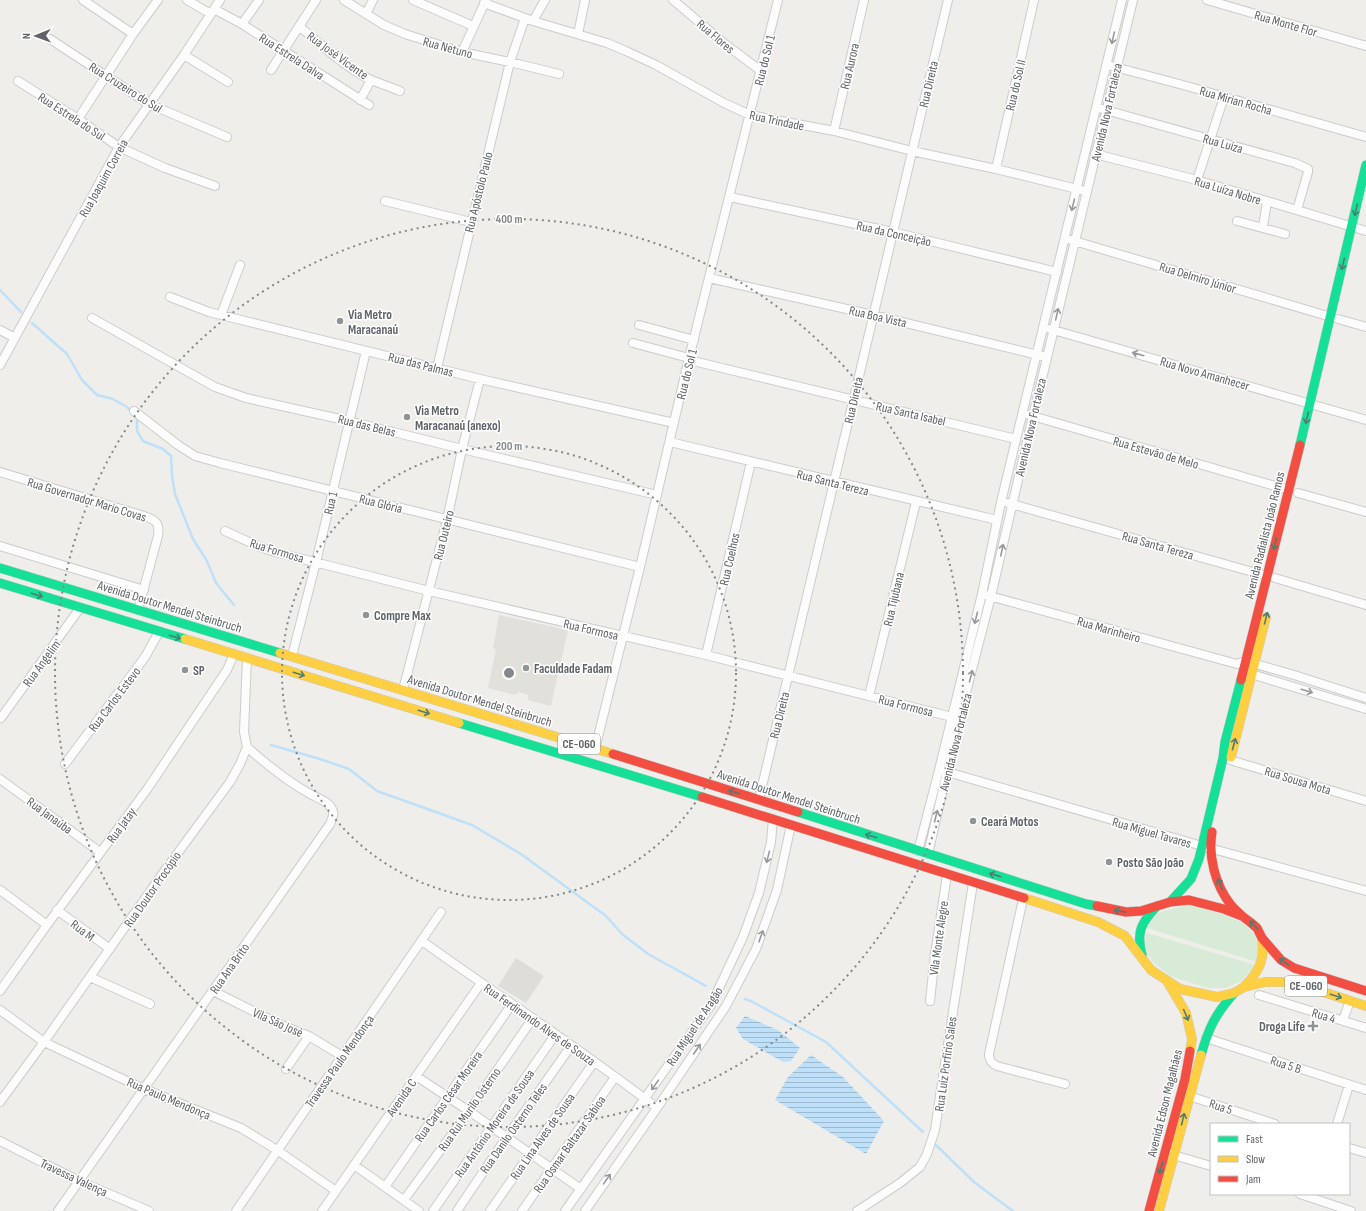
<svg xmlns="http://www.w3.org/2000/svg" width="1366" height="1211" viewBox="0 0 1366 1211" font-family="'Sofia Sans Condensed',sans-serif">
	<defs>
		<pattern id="water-rules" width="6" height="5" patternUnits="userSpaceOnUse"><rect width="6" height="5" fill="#bfe0f9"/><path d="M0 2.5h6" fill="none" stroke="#9eb9cd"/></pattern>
	</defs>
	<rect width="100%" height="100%" fill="#efeeea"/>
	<!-- industrial -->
	<path fill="#dfddda" d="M516,958L544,976L526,1003L498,986Z"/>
	<!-- education -->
	<path fill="#e2e0da" d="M499,615L568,630L551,706L528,700V695L519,692L515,695L488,688L496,649L493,648Z"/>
	<!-- green -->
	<path fill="#d8ebd6" d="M1188,905C1210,911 1248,917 1257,940C1259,946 1257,956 1257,962L1147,928L1156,915L1164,911Z
		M1147,933L1255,965L1241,981L1233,985L1225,988H1208L1170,976L1153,962L1147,954L1145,940Z"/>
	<!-- water -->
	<path fill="url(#water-rules)" d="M745,1016L778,1030L800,1048L791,1061L783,1062L743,1039L736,1028Z
		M811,1055L843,1077L884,1121L866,1154L775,1100L788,1077Z"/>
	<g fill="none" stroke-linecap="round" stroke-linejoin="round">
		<!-- stream -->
		<path stroke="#bfe0f9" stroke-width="2.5" d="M0,290L21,312
			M32,323L67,354L82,380L97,395L113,399L127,407L137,419V431L143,441L163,449L171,456L172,476L175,494L193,539L207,561L216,583L234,605
			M271,745L320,759L349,769L377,791L472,825L521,854L584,900L606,916L622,934L648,954L706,986
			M745,999L751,1001L826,1042L923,1132
			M936,1145L974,1182L1013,1211"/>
		<defs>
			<path id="street" d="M83,0L133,34
				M187,0L211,14
				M344,0L384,25L405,34L462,52L510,62L559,74
				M413,0L473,26
				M673,0L725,44L761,71
				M1207,0L1366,46
				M484,3L533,21L607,43L626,51L656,65L724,103L750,115L834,131L912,151L996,169L1081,190
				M214,9L242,24L369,105
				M366,14L373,0
				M533,21L545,0
				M242,24L259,0
				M299,26C321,45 345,67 371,80C381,84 391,87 400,91
				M578,34L585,0
				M50,39L149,104L227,137
				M462,52L486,0
				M184,55L228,82
				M1111,66L1183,85L1366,137
				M271,70L316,0
				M18,81L78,119L119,147L165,168L215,186
				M360,100L371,80
				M1102,109L1295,163L1308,169V172L1297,210
				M78,119L133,34L158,0
				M834,131L864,0
				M1095,154L1197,180L1366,231
				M996,169L1034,0
				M1197,180L1224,97
				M730,197L893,232L1057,272
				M385,201L471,222
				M1237,221L1285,234
				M1263,227L1267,201
				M1071,240L1331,317
				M709,278L873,315L1042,356
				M170,297L209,312L221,315L480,379L674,423
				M221,315L240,265
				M92,318L215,387L246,398L349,421L462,449L657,495
				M1338,319L1366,327
				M639,325L694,340
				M1050,329L1366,420
				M0,330L15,338
				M633,343L689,358
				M689,360L1016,439
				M0,365L119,147L184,55L220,0
				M437,368L510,62L525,18
				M134,411L178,445L195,456L220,463L640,567
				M1029,415L1289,490
				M670,442L997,520
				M0,472L144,516C156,520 160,523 158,536L138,610
				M1298,493L1366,512
				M1008,503L1267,576
				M225,531L260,547L275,552L429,591L706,655L956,718
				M0,546L144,590
				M1275,578L1366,605
				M986,595L1237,664L1245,661L1294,675L1366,698
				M706,655L751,462
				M292,656L316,562L366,351
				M1248,673L1366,709
				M403,690L447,520L462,449L480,379
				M869,696L916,502
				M1,718L80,608
				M595,749L640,567L689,358L778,0
				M1230,760L1366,801
				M65,764L145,657L159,632
				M944,771L1202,846L1366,891
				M0,779L100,852
				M759,799L948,0
				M918,851L939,770L982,594L1001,502L1122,0
				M928,854L961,712L991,596L1033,416L1133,0
				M0,890L47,925
				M1023,899L989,1054C989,1060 991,1063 997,1066L1065,1084
				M57,910L110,949
				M422,941C500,997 581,1049 657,1108
				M90,977L150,1004
				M0,991L47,925L148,788L227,670L234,654
				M213,991L281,1025L309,1036L342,1056
				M1259,995L1366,1028
				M930,1001L935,954L947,875
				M0,1010L44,1042L144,1089L241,1128L277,1150L336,1191
				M1343,1020L1350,1001
				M1206,1038L1366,1090
				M286,1069L309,1036
				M416,1076L469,1111L581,1189
				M1189,1096L1275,1124
				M0,1102L44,1042L163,873L230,782L240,764L247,747L244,732L247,658
				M1337,1124L1349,1085
				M0,1141L79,1181L149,1211
				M1349,1148L1366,1153
				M1170,1154L1211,1166
				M354,1165L419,1211
				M385,1187L512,1004
				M1300,1194L1351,1211
				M404,1200L469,1111L533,1018
				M58,1211L330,824C332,819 335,814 332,809C329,802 318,798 312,795C288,782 267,765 247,747
				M236,1211L441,912
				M322,1211L481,983
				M433,1211L555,1035
				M457,1211L506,1138L571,1046
				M490,1211L594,1062
				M522,1211L615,1077
				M565,1211L711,1005L743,937L759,893L771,842L773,819
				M585,1211L657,1108L726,1006L756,949L777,890L791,825
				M857,1211L900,1183L920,1167L927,1154L935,1130L941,1089L973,883"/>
			<path id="fast" d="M1300,445L1366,165
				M0,568L280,653
				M0,583L185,639
				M459,723L702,797
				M798,812L1086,904L1097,906
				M1170,902L1191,879L1199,859L1223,758L1225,742L1241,680
				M1142,955C1136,932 1141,923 1157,906
				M1201,1055C1209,1027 1215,1015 1234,993"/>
			<path id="slow" d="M185,639L459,723
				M280,653L613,754
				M1231,757L1266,617
				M1024,898L1098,922L1125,936L1151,970L1180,989L1217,997L1234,993L1244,987L1265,982H1287L1302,985L1366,1006
				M1167,981L1186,1013L1192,1039L1190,1051
				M1244,987C1259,971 1265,961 1262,938
				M1159,1211L1201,1055"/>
			<path id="jam" d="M1241,680L1300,445
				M613,754L798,812
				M702,797L1024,898
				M1212,832C1208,856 1215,885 1231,905C1234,909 1238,912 1242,916
				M1097,906L1126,912L1141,911L1170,902L1189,900L1224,909L1242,916L1250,922L1257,928L1262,938L1281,960L1294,968L1366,991
				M1149,1211L1185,1079L1190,1051"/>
		</defs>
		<!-- street casing -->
		<use href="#street" stroke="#cbcccc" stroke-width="10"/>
		<!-- fast casing -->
		<use href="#fast" stroke="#cacacb" stroke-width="10"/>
		<!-- slow casing -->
		<use href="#slow" stroke="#cacacb" stroke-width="10"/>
		<!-- jam casing -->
		<use href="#jam" stroke="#cacacb" stroke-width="10"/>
		<!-- street -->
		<use href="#street" stroke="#fdfcfc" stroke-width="8"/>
		<!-- fast -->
		<use href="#fast" stroke="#16e098" stroke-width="9"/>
		<!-- slow -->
		<use href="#slow" stroke="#ffcf43" stroke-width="9"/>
		<!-- jam -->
		<use href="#jam" stroke="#f24e42" stroke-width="9"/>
	</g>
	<!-- one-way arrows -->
	<defs><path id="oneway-shaft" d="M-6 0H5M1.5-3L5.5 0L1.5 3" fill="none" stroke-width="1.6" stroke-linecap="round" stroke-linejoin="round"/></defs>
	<g stroke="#96999c">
		<use href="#oneway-shaft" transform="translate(1113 38) rotate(103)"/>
		<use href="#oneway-shaft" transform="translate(1073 205) rotate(104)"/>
		<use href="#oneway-shaft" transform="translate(1057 314) rotate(-77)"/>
		<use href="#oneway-shaft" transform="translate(1138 354) rotate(-164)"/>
		<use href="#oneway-shaft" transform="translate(1002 550) rotate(-78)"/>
		<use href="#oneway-shaft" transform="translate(976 618) rotate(104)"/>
		<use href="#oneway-shaft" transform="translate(971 676) rotate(-75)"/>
		<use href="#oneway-shaft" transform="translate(1307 691) rotate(17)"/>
		<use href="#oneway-shaft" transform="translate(936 816) rotate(-76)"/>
		<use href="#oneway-shaft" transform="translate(768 857) rotate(104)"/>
		<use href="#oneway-shaft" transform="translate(761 936) rotate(-71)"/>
		<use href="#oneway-shaft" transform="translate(697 1049) rotate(-56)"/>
		<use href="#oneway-shaft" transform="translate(655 1085) rotate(125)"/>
		<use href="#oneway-shaft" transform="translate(607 1179) rotate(-55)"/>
	</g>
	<g stroke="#507c72">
		<use href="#oneway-shaft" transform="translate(1356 210) rotate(103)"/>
		<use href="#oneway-shaft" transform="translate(1343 264) rotate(104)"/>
		<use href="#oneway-shaft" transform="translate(1307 418) rotate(103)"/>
		<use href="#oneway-shaft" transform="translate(1275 544) rotate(104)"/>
		<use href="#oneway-shaft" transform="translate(37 595) rotate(17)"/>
		<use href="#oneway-shaft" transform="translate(1266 618) rotate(-76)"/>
		<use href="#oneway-shaft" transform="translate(175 637) rotate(17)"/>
		<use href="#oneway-shaft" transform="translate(299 674) rotate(17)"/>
		<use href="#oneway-shaft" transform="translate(424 712) rotate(17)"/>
		<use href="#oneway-shaft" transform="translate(1234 744) rotate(-75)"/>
		<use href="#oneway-shaft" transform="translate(734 792) rotate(-163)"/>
		<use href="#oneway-shaft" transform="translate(871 836) rotate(-162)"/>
		<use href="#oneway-shaft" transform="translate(995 875) rotate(-163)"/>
		<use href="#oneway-shaft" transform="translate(1220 884) rotate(-112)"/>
		<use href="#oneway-shaft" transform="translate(1120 911) rotate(-171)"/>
		<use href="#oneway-shaft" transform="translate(1254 925) rotate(-135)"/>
		<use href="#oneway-shaft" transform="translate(1284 962) rotate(-146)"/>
		<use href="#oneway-shaft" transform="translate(1336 996) rotate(18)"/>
		<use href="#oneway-shaft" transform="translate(1186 1015) rotate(67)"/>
		<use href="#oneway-shaft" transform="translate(1183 1119) rotate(-76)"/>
		<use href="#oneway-shaft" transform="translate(1161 1168) rotate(105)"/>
	</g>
	<!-- distance rings -->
	<g fill="none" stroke="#84888a" stroke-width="2" stroke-dasharray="2 4">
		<circle cx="509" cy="673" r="227"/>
		<circle cx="509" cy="673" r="454"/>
	</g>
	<!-- markers -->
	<g fill="#919496" stroke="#fff" stroke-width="1.5">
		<circle cx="340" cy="321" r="4"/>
		<circle cx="407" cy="417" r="4"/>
		<circle cx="366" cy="615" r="4"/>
		<circle cx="526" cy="668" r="4"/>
		<circle cx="185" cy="670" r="4"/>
		<circle cx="973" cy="821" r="4"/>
		<circle cx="1109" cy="862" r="4"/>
		<path d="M1311 1020h4v4h4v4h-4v4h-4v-4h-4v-4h4z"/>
	</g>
	<g text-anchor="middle" stroke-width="3" stroke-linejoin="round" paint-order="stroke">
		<!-- shield labels -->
		<g fill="#fff" stroke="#8f9295" stroke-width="1">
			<rect x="558" y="734" width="42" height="20" rx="3"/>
			<rect x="1285" y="976" width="42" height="20" rx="3"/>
		</g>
		<g font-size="12" font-weight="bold" fill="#5f6368">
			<text x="579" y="748">CE-060</text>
			<text x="1306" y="990">CE-060</text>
		</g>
		<!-- street labels -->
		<g font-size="13" fill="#5f6368" stroke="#fff">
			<text transform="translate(1286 23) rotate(16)" y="5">Rua Monte Flor</text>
			<text transform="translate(716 36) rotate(40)" y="5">Rua Flores</text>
			<text transform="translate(448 47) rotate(15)" y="5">Rua Netuno</text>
			<text transform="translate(338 55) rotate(36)" y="5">Rua José Vicente</text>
			<text transform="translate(292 56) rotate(33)" y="5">Rua Estrela Dalva</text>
			<text transform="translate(764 60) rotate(-76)" y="5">Rua do Sol 1</text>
			<text transform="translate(849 66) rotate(-77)" y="5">Rua Aurora</text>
			<text transform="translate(928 84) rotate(-77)" y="5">Rua Direita</text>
			<text transform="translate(1015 85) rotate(-77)" y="5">Rua do Sol II</text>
			<text transform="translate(126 87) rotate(32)" y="5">Rua Cruzeiro do Sul</text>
			<text transform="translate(1236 100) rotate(16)" y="5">Rua Mirian Rocha</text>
			<text transform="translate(1106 112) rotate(-77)" y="5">Avenida Nova Fortaleza</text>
			<text transform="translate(72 116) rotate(33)" y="5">Rua Estrela do Sul</text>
			<text transform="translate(777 120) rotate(12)" y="5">Rua Trindade</text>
			<text transform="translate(1223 143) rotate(16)" y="5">Rua Luíza</text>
			<text transform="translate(103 178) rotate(-61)" y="5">Rua Joaquim Correia</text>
			<text transform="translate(1228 190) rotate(17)" y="5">Rua Luíza Nobre</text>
			<text transform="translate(478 192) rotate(-76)" y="5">Rua Apóstolo Paulo</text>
			<text transform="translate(894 233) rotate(13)" y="5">Rua da Conceição</text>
			<text transform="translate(1198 277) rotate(17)" y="5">Rua Delmiro Júnior</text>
			<text transform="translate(878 316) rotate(13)" y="5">Rua Boa Vista</text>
			<text transform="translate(421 364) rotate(14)" y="5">Rua das Palmas</text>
			<text transform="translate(1205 373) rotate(16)" y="5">Rua Novo Amanhecer</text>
			<text transform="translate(686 374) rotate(-76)" y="5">Rua do Sol 1</text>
			<text transform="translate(853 400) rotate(-77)" y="5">Rua Direita</text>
			<text transform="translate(911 413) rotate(13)" y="5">Rua Santa Isabel</text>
			<text transform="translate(367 425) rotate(14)" y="5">Rua das Belas</text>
			<text transform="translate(1030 427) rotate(-77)" y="5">Avenida Nova Fortaleza</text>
			<text transform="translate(1156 452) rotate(16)" y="5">Rua Estevão de Melo</text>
			<text transform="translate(833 482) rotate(14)" y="5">Rua Santa Tereza</text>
			<text transform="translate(87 499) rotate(17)" y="5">Rua Governador Mario Covas</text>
			<text transform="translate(330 503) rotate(-77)" y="5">Rua 1</text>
			<text transform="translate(381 503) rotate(14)" y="5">Rua Glória</text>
			<text transform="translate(443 535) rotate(-76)" y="5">Rua Outeiro</text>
			<text transform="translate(1264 535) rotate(-76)" y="5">Avenida Radialista João Ramos</text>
			<text transform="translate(1158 545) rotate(16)" y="5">Rua Santa Tereza</text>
			<text transform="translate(277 550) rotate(17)" y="5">Rua Formosa</text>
			<text transform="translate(729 559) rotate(-77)" y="5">Rua Coelhos</text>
			<text transform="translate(893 599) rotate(-77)" y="5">Rua Tijubana</text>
			<text transform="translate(170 606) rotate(17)" y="5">Avenida Doutor Mendel Steinbruch</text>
			<text transform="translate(591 629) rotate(13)" y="5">Rua Formosa</text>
			<text transform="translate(1109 629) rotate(16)" y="5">Rua Marinheiro</text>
			<text transform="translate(41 663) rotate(-54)" y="5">Rua Angelim</text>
			<text transform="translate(114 699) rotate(-53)" y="5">Rua Carlos Estevo</text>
			<text transform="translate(480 700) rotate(17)" y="5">Avenida Doutor Mendel Steinbruch</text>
			<text transform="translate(906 705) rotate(14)" y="5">Rua Formosa</text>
			<text transform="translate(779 715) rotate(-76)" y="5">Rua Direita</text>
			<text transform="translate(955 742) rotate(-76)" y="5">Avenida Nova Fortaleza</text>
			<text transform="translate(1298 780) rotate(17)" y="5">Rua Sousa Mota</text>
			<text transform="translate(789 796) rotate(18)" y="5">Avenida Doutor Mendel Steinbruch</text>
			<text transform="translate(50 815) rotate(36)" y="5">Rua Janaúba</text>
			<text transform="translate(121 825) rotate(-54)" y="5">Rua Jatay</text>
			<text transform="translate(1152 832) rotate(16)" y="5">Rua Miguel Tavares</text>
			<text transform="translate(152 889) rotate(-55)" y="5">Rua Doutor Procópio</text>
			<text transform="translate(83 930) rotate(37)" y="5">Rua M</text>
			<text transform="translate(938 938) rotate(-82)" y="5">Vila Monte Alegre</text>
			<text transform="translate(229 968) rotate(-55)" y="5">Rua Ana Brito</text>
			<text transform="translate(1324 1015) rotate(17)" y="5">Rua 4</text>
			<text transform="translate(278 1022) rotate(24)" y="5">Vila São Josè</text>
			<text transform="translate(540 1024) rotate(35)" y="5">Rua Ferdinando Alves de Souza</text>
			<text transform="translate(694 1026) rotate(-57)" y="5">Rua Miguel de Aragão</text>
			<text transform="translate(339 1061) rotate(-55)" y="5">Travessa Paulo Mendonça</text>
			<text transform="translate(945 1064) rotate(-82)" y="5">Rua Luíz Porfírio Sales</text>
			<text transform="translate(1286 1064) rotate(18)" y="5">Rua 5 B</text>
			<text transform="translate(448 1096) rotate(-55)" y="5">Rua Carlos César Moreira</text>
			<text transform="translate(401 1097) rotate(-55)" y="5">Avenida C</text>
			<text transform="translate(169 1098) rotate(23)" y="5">Rua Paulo Mendonça</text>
			<text transform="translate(1164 1103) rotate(-76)" y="5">Avenida Edson Magalhães</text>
			<text transform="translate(1221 1106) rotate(18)" y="5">Rua 5</text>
			<text transform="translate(469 1109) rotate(-55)" y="5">Rua Rui Murilo Osterno</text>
			<text transform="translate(494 1123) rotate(-55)" y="5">Rua Antônio Moreira de Sousa</text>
			<text transform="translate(513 1128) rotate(-55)" y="5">Rua Danilo Osterno Teles</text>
			<text transform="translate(542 1136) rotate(-55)" y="5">Rua Lina Alves de Sousa</text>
			<text transform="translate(569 1144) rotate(-55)" y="5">Rua Osmar Baltazar Sabioa</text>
			<text transform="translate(74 1177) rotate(25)" y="5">Travessa Valença</text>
		</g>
		<!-- poi labels -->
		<g font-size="13" font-weight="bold" fill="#5f6368" stroke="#fff" text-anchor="start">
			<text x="348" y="319">Via Metro<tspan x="348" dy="15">Maracanaú</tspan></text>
			<text x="415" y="415">Via Metro<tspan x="415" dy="15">Maracanaú (anexo)</tspan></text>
			<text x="374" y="620">Compre Max</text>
			<text x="534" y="673">Faculdade Fadam</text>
			<text x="193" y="675">SP</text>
			<text x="981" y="826">Ceará Motos</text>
			<text x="1117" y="867">Posto São João</text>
			<text x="1305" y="1031" text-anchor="end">Droga Life</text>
		</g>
	</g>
	<circle cx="509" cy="673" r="6" fill="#84888a" stroke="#fff" stroke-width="2"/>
	<g font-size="12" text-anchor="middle" font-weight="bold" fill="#84888a" stroke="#fff" stroke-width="3" stroke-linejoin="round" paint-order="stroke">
		<text x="509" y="223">400 m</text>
		<text x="509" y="450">200 m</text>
	</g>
	<!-- legend -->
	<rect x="1210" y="1123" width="140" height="72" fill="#ffffff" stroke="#bfc1c3"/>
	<rect x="1218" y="1136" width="20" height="6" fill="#16e098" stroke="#bfc1c3"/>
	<text x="1246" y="1143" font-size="12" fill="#5f6368">Fast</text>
	<rect x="1218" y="1156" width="20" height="6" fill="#ffcf43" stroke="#bfc1c3"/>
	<text x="1246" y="1163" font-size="12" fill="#5f6368">Slow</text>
	<rect x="1218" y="1176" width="20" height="6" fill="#f24e42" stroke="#bfc1c3"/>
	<text x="1246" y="1183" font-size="12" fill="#5f6368">Jam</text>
	<!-- north arrow -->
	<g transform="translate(36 36) rotate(269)" stroke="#ffffff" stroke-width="3" paint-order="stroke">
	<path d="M0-3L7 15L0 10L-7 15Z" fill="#5f6368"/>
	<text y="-6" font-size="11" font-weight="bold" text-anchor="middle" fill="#5f6368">N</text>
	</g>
</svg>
